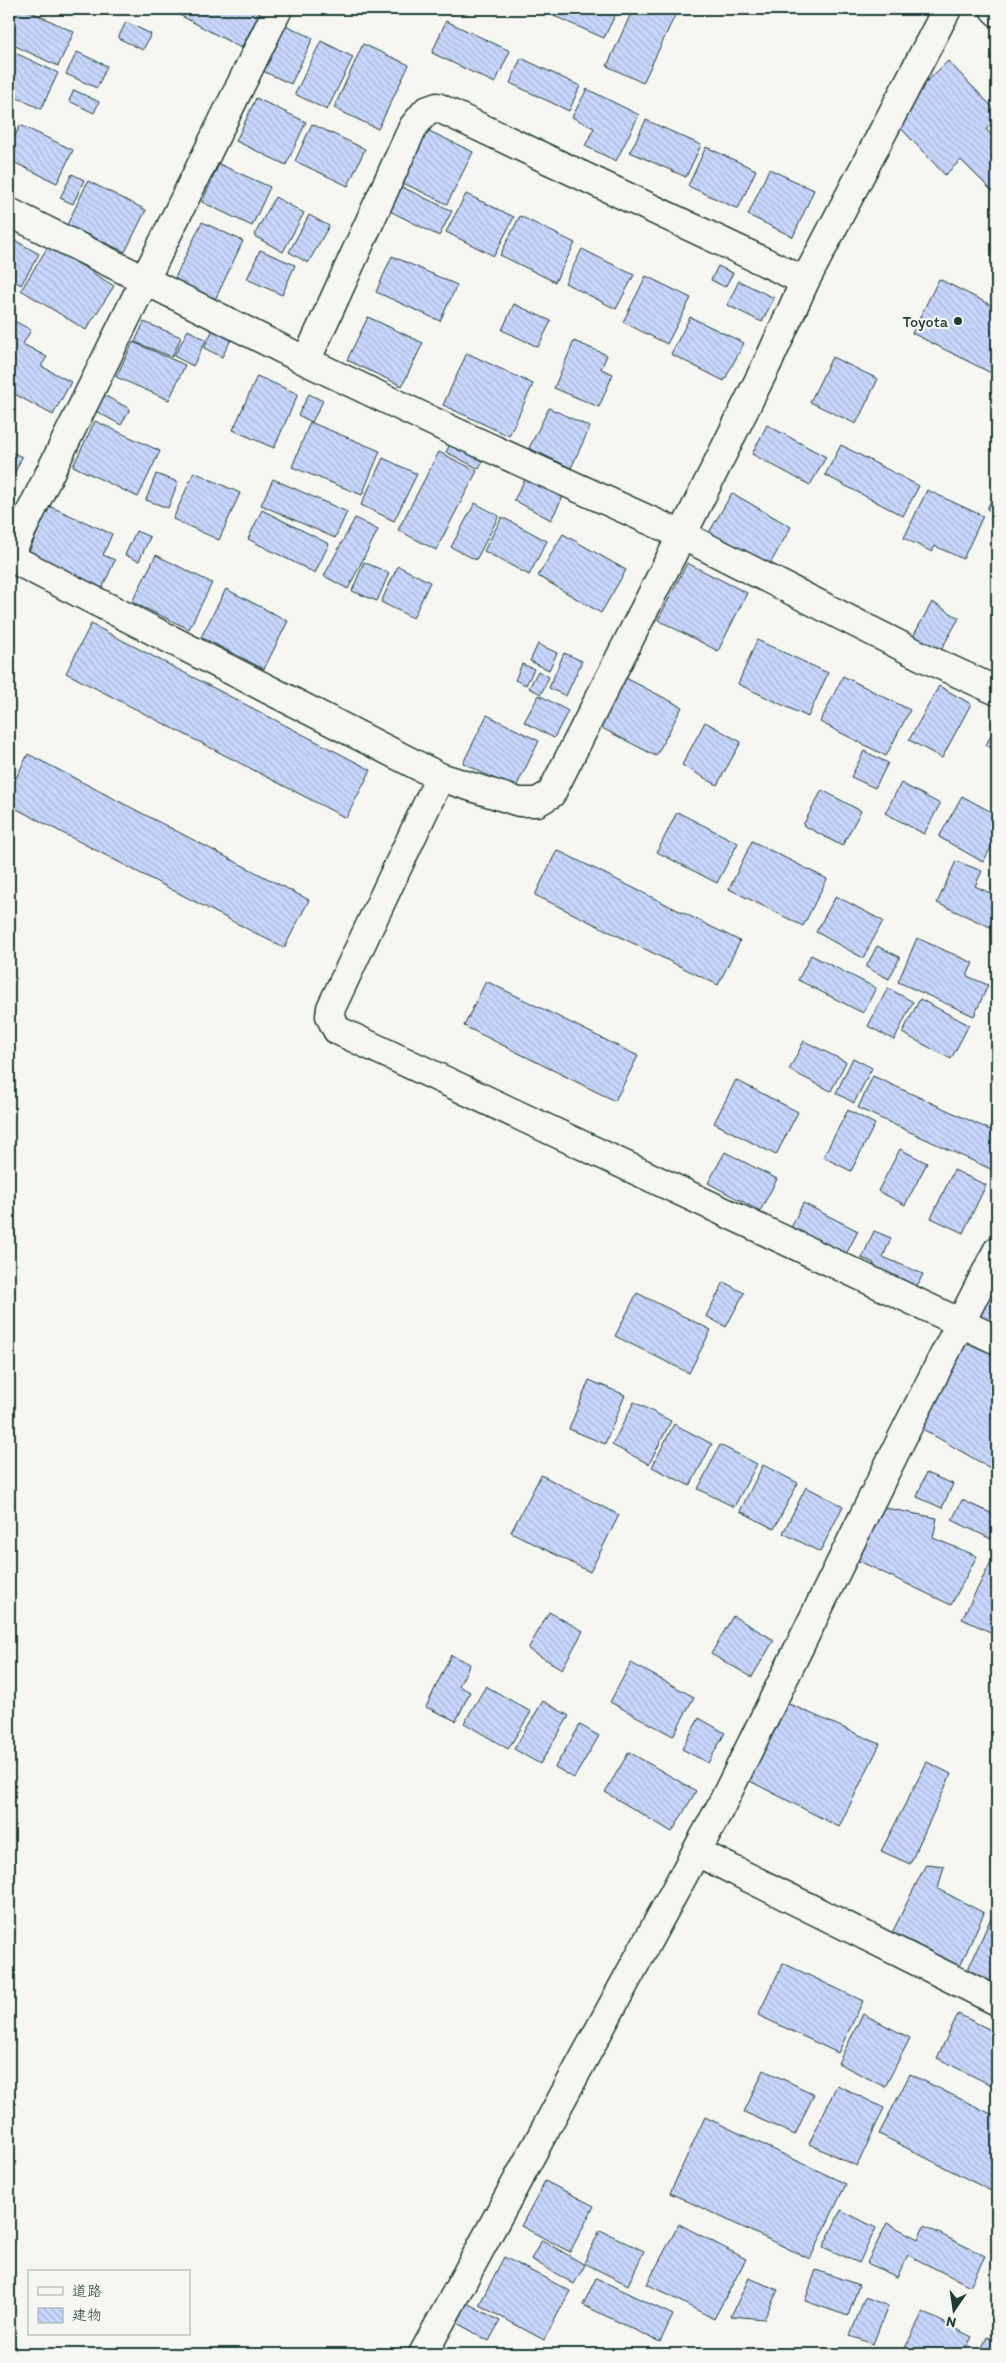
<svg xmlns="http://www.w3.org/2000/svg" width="1006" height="2363" viewBox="0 0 1006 2363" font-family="Itim,'Klee One',sans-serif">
	<defs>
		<pattern id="building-back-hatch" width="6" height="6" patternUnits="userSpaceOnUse" patternTransform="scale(1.25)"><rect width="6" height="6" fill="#c9d6fd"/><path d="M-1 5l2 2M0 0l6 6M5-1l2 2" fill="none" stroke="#acb9d9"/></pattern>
	</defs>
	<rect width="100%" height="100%" fill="#f6f6f2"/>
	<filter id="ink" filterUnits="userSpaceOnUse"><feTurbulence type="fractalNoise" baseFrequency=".02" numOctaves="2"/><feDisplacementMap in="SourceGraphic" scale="10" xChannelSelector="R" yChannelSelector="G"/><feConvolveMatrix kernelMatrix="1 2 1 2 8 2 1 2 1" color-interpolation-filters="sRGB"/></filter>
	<g filter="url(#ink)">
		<!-- building -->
		<path fill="url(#building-back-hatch)" stroke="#1f3d34" d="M9,9H25L74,32L58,66L9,43Z
			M175,9H262L241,48L174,12Z
			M538,9H618L604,38Z
			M633,9H678L643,83L607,66Z
			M277,21L313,38L291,84L256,68Z
			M446,21L510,51L495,83L432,53Z
			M126,22L151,34L143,50L118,38Z
			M321,41L353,57L327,110L295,94Z
			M363,44L409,65L378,129L334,108Z
			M9,50L58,73L41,109L9,94Z
			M77,52L107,66L97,88L66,74Z
			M521,58L580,86L569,111L510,83Z
			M948,61L997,112V119L986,129L997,140V188L993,192L961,160L945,175L895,122L905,102Z
			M587,89L639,115L616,161L585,146L594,128L572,117Z
			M74,90L99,102L94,113L69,101Z
			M256,98L306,122L286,165L236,141Z
			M646,120L701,145L686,177L630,152Z
			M312,124L365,149L348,186L295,161Z
			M20,125L73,150L57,183L9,160V150Z
			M427,130L473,152L447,204L401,182Z
			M706,147L756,170L738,209L688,186Z
			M219,164L270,187L252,226L202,202Z
			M769,169L814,190L793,237L748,215Z
			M72,174L84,180L73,204L60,198Z
			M88,181L146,210L125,252L67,225Z
			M400,186L452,211L439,236L388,210Z
			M466,194L514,217L494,256L446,232Z
			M275,197L304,213L283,252L254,236Z
			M309,215L329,226L308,263L289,252Z
			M520,216L575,243L555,282L500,255Z
			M202,222L243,241L213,304L172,284Z
			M9,237L39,254L21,285L9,278Z
			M49,245L114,286L86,330L21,290Z
			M582,249L634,275L616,309L565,283Z
			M260,250L295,265L282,295L247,279Z
			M392,256L457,285L440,321L376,292Z
			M718,266L733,273L725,287L711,280Z
			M646,276L691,298L667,344L623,322Z
			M939,279L997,308V376L912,333Z
			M739,281L774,298L762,322L727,305Z
			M514,304L551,321L538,347L502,330Z
			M368,317L423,343L402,386L347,360Z
			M690,317L744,343L724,381L671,354Z
			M9,318L31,330L23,344L47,357L41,366L71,382L53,415L9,391Z
			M144,322L181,337L172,357L135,342Z
			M216,323L235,332L222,357L204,348Z
			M188,330L206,340L193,366L174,356Z
			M574,341L607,355L601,369L613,374L599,407L554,388Z
			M133,342L185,365L169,400L116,377Z
			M467,353L533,384L509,436L443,405Z
			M832,357L878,379L856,424L810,402Z
			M257,376L298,394L274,448L233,430Z
			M98,392L130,409L121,425L90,408Z
			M309,394L323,401L312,422L298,415Z
			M549,408L590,427L571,468L529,448Z
			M95,421L160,451L138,497L73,466Z
			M310,422L380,451L362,495L292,467Z
			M767,425L826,457L810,485L752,454Z
			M455,434L488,451L479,469L446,452Z
			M841,445L919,486L903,516L825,475Z
			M9,451L22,457L10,483L9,482Z
			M439,452L477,471L436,550L398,530Z
			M383,458L417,474L394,521L361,505Z
			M530,470L567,489L551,520L514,500Z
			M194,472L240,493L219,540L173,519Z
			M156,474L178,482L168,508L146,500Z
			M273,479L347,512L335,538L261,505Z
			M997,488V514L987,509Z
			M927,490L983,516L963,559L935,546L932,552L904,538Z
			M732,493L791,527L766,571L707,536Z
			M475,503L499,516L476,560L451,547Z
			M49,506L112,534L103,555L115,560L102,589L27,556Z
			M262,510L329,544L315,573L248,539Z
			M502,517L547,541L529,575L484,551Z
			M355,518L378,530L348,589L324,576Z
			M136,531L150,537L139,561L125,555Z
			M563,534L626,570L601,613L538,576Z
			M156,555L212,583L189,629L132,602Z
			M364,562L389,573L377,601L352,591Z
			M687,563L747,593L718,651L658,620Z
			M398,566L430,582L413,618L381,602Z
			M226,589L288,621L264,669L201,637Z
			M932,602L959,618L937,657L910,642Z
			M91,624L371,770L346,818L66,673Z
			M757,640L828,673L808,717L738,684Z
			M538,644L557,653L549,670L530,661Z
			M564,653L582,661L566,696L549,688Z
			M522,664L534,669L526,685L515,680Z
			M538,671L549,677L541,694L529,688Z
			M843,676L910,710L886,756L820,722Z
			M626,678L682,707L656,756L600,727Z
			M939,686L971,704L942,758L909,740Z
			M539,695L568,711L554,738L524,722Z
			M487,715L539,741L515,789L463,763Z
			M705,722L741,742L717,785L682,765Z
			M997,723V751L986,745Z
			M864,751L888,763L875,788L851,777Z
			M28,754L309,900L284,948L9,805V792Z
			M901,783L940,804L924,834L885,813Z
			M822,790L861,811L842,846L803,825Z
			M962,796L997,815V837L983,862L939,837Z
			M677,812L738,843L717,883L657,852Z
			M752,841L827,879L803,926L729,889Z
			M557,850L740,941L718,985L535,895Z
			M956,861L982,871L975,886L990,893L997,876V930L937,903Z
			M836,896L883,921L863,958L816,932Z
			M917,938L973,963L967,976L988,985L974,1016L898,982Z
			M877,946L900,957L889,979L866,967Z
			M811,955L876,988L863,1013L798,980Z
			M486,981L638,1056L615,1101L464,1026Z
			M888,988L913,1002L894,1040L868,1026Z
			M920,999L969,1025L951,1059L902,1033Z
			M804,1041L846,1062L831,1091L789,1070Z
			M853,1058L872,1068L854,1103L836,1093Z
			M873,1076L997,1133V1172L858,1108Z
			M736,1080L798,1112L776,1155L714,1123Z
			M848,1110L875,1124L851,1171L823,1157Z
			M900,1149L927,1163L905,1205L878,1191Z
			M725,1152L777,1179L760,1211L708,1183Z
			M954,1170L986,1185L963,1233L931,1218Z
			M803,1203L858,1231L843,1260L789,1232Z
			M874,1231L891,1238L883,1257L923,1274L915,1290L871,1271L874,1263L862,1258Z
			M997,1273V1331L973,1320Z
			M724,1282L744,1293L726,1327L706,1316Z
			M637,1293L711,1330L689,1373L615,1336Z
			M962,1343L997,1354V1385L994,1403L997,1404V1472L919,1427Z
			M589,1380L625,1395L605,1444L569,1429Z
			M634,1402L671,1421L649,1464L612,1445Z
			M674,1424L712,1444L690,1486L652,1467Z
			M720,1445L757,1464L734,1507L698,1489Z
			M763,1465L798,1483L774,1529L740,1511Z
			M926,1473L953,1484L942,1508L917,1497Z
			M541,1475L619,1515L590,1572L511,1532Z
			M806,1487L843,1506L820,1552L783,1533Z
			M962,1500L997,1516V1527L991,1539L952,1520Z
			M880,1507L937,1518L933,1538L977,1556L951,1605L857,1560Z
			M997,1550V1635L962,1619Z
			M549,1612L583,1631L562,1669L528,1649Z
			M733,1616L774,1640L752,1677L711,1654Z
			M451,1655L470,1664L459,1686L470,1692L456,1721L426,1707Z
			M631,1663L694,1697L673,1736L610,1702Z
			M486,1686L531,1712L508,1749L464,1723Z
			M780,1700L880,1744L839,1827L744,1778Z
			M543,1701L569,1716L540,1764L514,1749Z
			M699,1718L725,1733L708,1763L682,1749Z
			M580,1725L599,1736L574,1778L555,1767Z
			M629,1752L696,1791L672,1832L605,1792Z
			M927,1762L951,1774L910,1864L881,1851Z
			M926,1864L944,1866L938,1889L984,1913L958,1971L889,1939Z
			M994,1911L997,1914V1990L965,1976Z
			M783,1963L863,2001L838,2053L758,2015Z
			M863,2014L910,2038L885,2087L838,2063Z
			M958,2014L997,2033L995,2056L997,2057V2088L937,2058Z
			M764,2070L814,2094L795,2135L744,2112Z
			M910,2074L997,2117V2194L879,2134Z
			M837,2085L884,2108L857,2166L809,2144Z
			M705,2117L846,2184L810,2259L670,2193Z
			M545,2181L594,2206L570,2252L521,2226Z
			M841,2210L876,2228L859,2263L823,2247Z
			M887,2223L918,2239L924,2226L985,2256L970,2286L908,2255L897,2277L867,2263Z
			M679,2224L746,2259L714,2319L647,2284Z
			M600,2230L644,2251L628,2285L584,2263Z
			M542,2240L585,2265L574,2284L531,2259Z
			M504,2257L570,2291L544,2340L479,2305Z
			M816,2270L859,2285L848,2316L805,2301Z
			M596,2278L673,2315L660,2342L583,2305Z
			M749,2278L778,2290L764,2319L731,2316Z
			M865,2297L888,2306L873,2344L850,2336Z
			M467,2303L500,2321L489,2341L457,2323Z
			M923,2312L972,2337L963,2354H902Z
			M987,2337L997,2342V2354H979Z"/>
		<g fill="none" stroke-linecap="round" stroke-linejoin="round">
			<defs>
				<path id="street" d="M9,212L306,361L455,432L682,535L921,656L997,691
					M306,361L413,127L426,111L437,107L805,281
					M9,556L278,9
					M9,557L440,777L331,1008L330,1016L337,1030L997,1340
					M440,777L519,802H537L551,794L682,535L770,358L805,281L947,9
					M697,1852L997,2001
					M423,2354L720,1808L906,1430L997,1251"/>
				<path id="highway" d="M994,9L997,12"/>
			</defs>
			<!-- street casing -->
			<use href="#street" stroke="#1f3d34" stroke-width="31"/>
			<!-- highway casing -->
			<use href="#highway" stroke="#1f3d34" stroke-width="31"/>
			<!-- street -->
			<use href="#street" stroke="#f6f6f2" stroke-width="28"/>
			<!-- highway -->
			<use href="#highway" stroke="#f6f6f2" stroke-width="28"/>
		</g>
	</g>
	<!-- markers -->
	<circle fill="#1f3d34" stroke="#f6f6f2" stroke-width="2" cx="958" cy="321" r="5"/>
	<g text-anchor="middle" stroke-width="4.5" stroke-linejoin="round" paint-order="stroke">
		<!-- poi labels -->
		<g font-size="16" fill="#1f3d34" stroke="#f6f6f2" text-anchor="end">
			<text x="948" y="327">Toyota</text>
		</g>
	</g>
	<!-- margin -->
	<rect width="1006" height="2363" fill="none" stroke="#f6f6f2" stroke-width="30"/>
	<rect x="15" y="15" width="976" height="2333" fill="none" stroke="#1f3d34" stroke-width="2" filter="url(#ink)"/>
	<!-- legend -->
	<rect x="28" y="2270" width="162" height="65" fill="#f6f6f2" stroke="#a0aca6"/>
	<rect x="38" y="2287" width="25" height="8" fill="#f6f6f2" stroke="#a0aca6"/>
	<text x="72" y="2296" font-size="15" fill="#1f3d34">道路</text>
	<rect x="38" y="2308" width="25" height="15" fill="url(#building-back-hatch)" stroke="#a0aca6"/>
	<text x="72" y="2320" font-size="15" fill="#1f3d34">建物</text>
	<!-- north arrow -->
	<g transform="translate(954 2310) rotate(193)" stroke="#f6f6f2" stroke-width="4" paint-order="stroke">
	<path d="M0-4L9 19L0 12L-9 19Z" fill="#1f3d34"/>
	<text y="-8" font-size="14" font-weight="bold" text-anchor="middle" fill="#1f3d34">N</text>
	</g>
</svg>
